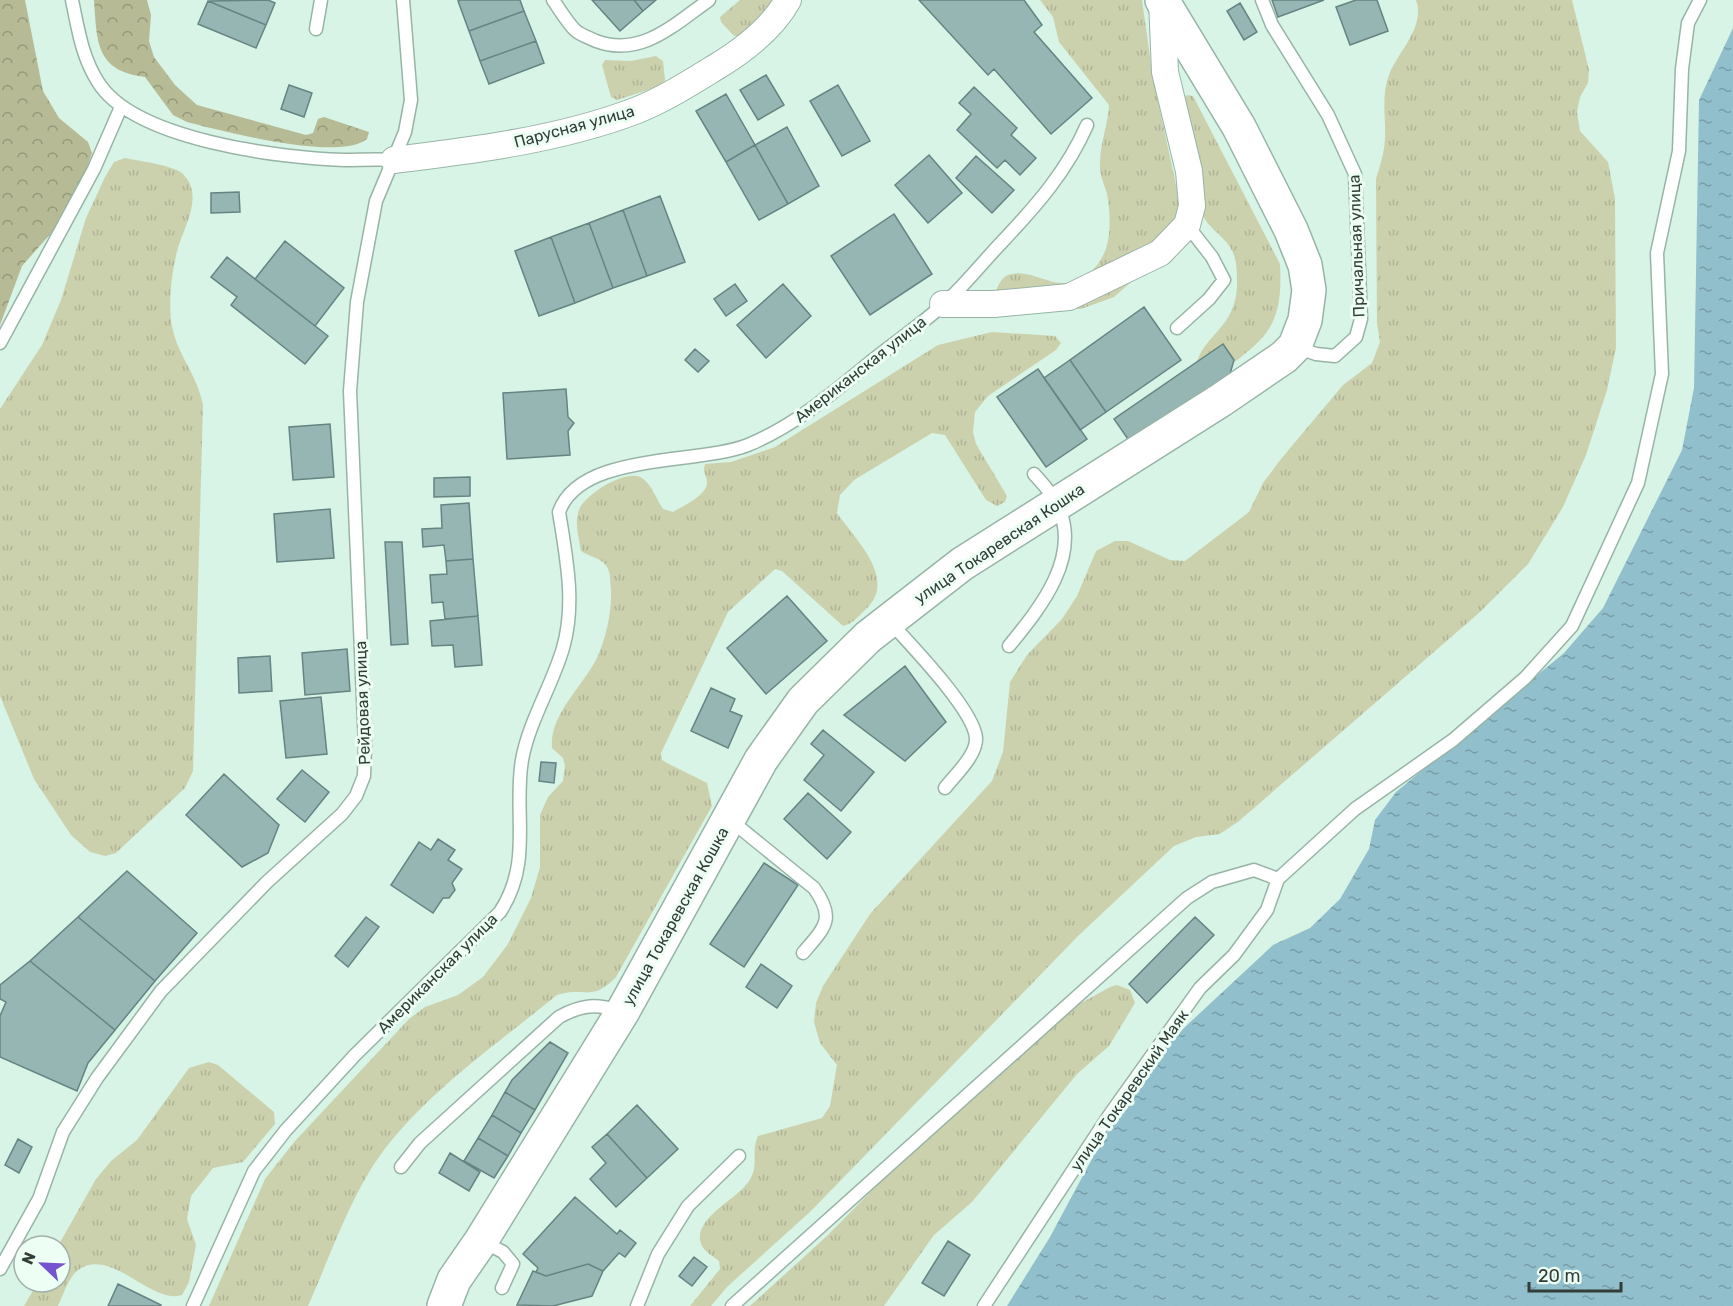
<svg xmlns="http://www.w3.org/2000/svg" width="1733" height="1306" viewBox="0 0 1733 1306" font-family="Rubik,sans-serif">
	<defs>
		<pattern id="grass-tufts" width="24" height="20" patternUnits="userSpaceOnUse" patternTransform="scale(1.5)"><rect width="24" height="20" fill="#ccd1ad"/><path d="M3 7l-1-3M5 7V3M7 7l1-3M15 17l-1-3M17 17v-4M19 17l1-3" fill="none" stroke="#b0b496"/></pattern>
		<pattern id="forest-crowns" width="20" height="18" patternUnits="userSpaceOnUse" patternTransform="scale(1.5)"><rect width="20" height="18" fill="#b6bb95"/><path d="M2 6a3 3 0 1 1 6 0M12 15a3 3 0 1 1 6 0" fill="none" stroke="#95997b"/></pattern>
		<pattern id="water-ripples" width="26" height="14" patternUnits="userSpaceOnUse" patternTransform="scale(1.5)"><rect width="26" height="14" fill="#91c0cc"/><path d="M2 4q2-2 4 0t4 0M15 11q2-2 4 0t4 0" fill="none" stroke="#779da7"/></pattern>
	</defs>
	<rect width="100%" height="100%" fill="#d7f4e6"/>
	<!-- grass -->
	<path fill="url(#grass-tufts)" d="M740,0H773L743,36H734L721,22L720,17Z
		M1040,0H1142L1153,78L1179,199L1176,229L1156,260L1114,297L1081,309L1000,307L993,297C997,289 1000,278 1008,275C1035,265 1059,300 1091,272C1098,265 1105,254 1107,245C1111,230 1110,209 1107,194C1104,184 1099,173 1100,163C1100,143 1108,125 1109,105L1059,42L1053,17Z
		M1416,0H1572L1589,70L1588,83L1580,97L1577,112L1580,131L1608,162L1615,199L1616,348L1607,390L1586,455L1563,507L1528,564L1480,612L1239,821L1220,834L1196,837L1174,846L1079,935L811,1211L727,1287L711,1306H690L720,1269L719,1261C714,1257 705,1252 702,1246C689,1220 738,1199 749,1181C760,1164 750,1154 758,1136L822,1118L830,1106L837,1065L820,1043L814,1022L816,1003L823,986L870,914L992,781L1003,752L1010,682L1027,655L1062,619L1077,596L1096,551L1115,541H1128L1170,560L1185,561L1249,512L1263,483L1281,459L1343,385L1372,363L1380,342L1377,323L1376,179C1380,166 1384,154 1385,139C1386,117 1381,96 1389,75C1397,53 1426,27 1416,0Z
		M656,56L663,61L665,80L663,85L617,100L611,97L602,65L605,60L631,61Z
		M1187,95L1193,96L1280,264C1284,334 1261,340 1212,380L1196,369C1199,336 1237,330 1237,283C1237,275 1237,264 1234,255C1228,238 1211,231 1203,216L1182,100Z
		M125,158C138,161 174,165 183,174C206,197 181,230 176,256C171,276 169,299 171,320C175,353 197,373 203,405L193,771L185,788L116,853L105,856L90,852L71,835L34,779L0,696V409L42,345L61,300L86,218L105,177L114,162Z
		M992,332L1055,336L1061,343L1056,350L988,396L975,412L973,432L976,444L1007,496L1005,502L997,506L986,500L945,435L932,433L854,480L840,495L837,513C855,539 899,580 865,610C858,617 852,624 843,626L782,571L775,569L728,612L661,753L662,760L667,763L707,783L712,806L616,977C591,1003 586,986 557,995C497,1044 428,1091 381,1154C350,1197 330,1257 308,1306H209L265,1179L295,1141L409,1019L425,1007L458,995L483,977L508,944L531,898L540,867V815L548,797L563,781L565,766L563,758L552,748C549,715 583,686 597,658C606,638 612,612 611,590C610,581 611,571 605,564C600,558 588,556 581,551C579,537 574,524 579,510C585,494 627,468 642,478C651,484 657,500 663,509L673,512C683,506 706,496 707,483C707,475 702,472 705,464L731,462L775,447L938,345Z
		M1117,985L1130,990L1135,1003L1109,1046L1077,1074L972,1202L934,1235L884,1306H750L828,1235L1027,1033L1110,987Z
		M209,1062L218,1065L274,1112L275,1124L243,1162L213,1168L191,1196L187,1219L196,1245L189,1282L182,1295C151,1305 111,1246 78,1270C69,1277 63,1295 58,1306H24L38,1282H60L58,1246L96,1179L111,1161L137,1140L189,1068Z"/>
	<!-- forest -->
	<path fill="url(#forest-crowns)" d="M0,0H25L43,91L59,118L88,142L92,153L82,183L61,222L22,266L0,325Z
		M94,0H147L151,15L149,41L154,57L175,85L197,105L306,135L313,133L318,119L324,117L369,132L367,139C339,162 223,131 187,122L173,115L145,77C96,71 97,43 94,0Z"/>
	<!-- water -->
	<path fill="url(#water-ripples)" d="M1733,28V1306H1007L1050,1237L1101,1142L1170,1041L1273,945L1310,928L1340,899L1369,849L1375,820L1396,792L1564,653L1603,608L1682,450L1694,388L1699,100Z"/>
	<!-- building -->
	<path fill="#95b6b3" stroke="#658482" stroke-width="1.5" d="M268,0L275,3L266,25L208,1Z
		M461,0H520L524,11L469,31L458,1Z
		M592,0H634L643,11L620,31Z
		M634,0H656L643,11Z
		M919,0H1024L1042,25L1034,32L1092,98L1051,134L994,69L988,75Z
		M1272,0H1324L1278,17Z
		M1356,0H1377L1388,31L1350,45L1336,7Z
		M208,1L266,25L256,48L198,24Z
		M1240,3L1257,32L1244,40L1227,11Z
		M524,11L536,41L480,61L469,31Z
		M536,41L544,63L489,84L480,61Z
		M766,75L784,105L758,120L740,90Z
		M289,85L312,93L304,117L281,109Z
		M838,85L870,141L842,156L810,101Z
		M974,87L1017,128L1011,135L1036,158L1020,175L1005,160L997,168L957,130L971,114L959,103Z
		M726,94L755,145L726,162L696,111Z
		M787,127L819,186L788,204L755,145Z
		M755,145L788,204L759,220L726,162Z
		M929,155L962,193L928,223L895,185Z
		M976,156L1014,190L992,213L956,178Z
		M239,192L240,212L211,213V193Z
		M660,196L685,262L647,276L623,210Z
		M623,210L647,276L613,288L589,223Z
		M894,214L932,274L870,315L831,256Z
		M589,223L613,288L575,303L551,237Z
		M551,237L575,303L539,316L515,251Z
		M285,241L344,288L315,326L255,279Z
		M227,257L328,336L305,364L231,305L237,297L211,277Z
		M735,284L747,301L726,316L714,299Z
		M783,284L811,316L766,358L737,325Z
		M1144,307L1181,360L1106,412L1070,360Z
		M1223,344L1234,360L1230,374L1130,442L1114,419Z
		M695,349L709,361L698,372L685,360Z
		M1070,360L1106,412L1080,430L1044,378Z
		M1038,369L1087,439L1046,467L997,397Z
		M566,389L568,417L574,423L568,431L570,455L507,459L503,393Z
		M330,424L334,477L293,480L289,427Z
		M470,477V496L434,497V478Z
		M469,503L473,559L446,561L444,545L423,547L422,529L442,528L441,505Z
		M330,509L334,558L277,562L274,514Z
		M385,542H402L408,644L391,645Z
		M473,559L478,616L445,619L443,602L432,603L430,575L447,574L446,561Z
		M787,596L827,641L766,694L727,648Z
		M478,616L482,665L455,667L453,645L432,646L430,621Z
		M347,649L350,691L305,695L302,653Z
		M270,656L272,691L239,693L238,658Z
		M905,666L946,722L905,761L844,715Z
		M711,688L735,699L730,711L742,716L728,748L691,731Z
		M321,697L327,754L286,758L280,701Z
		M823,730L874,772L841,811L804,780L824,755L811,744Z
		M541,762L556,763L554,783L539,781Z
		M302,770L329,792L305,822L277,799Z
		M224,774L279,825L268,853L242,867L186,815Z
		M808,793L851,832L827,859L784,819Z
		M438,839L455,850L448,860L462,869L452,883L455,890L449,898H443L433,913L391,885L419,842L431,850Z
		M764,863L798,885L744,967L710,944Z
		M127,871L197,933L155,981L78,917Z
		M78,917L155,981L115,1030L30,961Z
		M366,917L379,927L348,967L335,956Z
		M1195,917L1214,935L1147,1003L1129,984Z
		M30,961L115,1030L88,1063L77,1091L0,1057V1016L6,1002L0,999V985Z
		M761,964L792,986L777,1008L746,987Z
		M550,1042L568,1053L535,1110L505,1092L512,1080Z
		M505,1092L535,1110L521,1133L492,1115Z
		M637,1105L678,1149L647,1178L607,1134Z
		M492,1115L521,1133L508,1156L478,1138Z
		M607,1134L647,1178L616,1207L590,1179L606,1163L592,1147Z
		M478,1138L508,1156L494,1178L464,1161Z
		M18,1139L32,1147L19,1173L5,1165Z
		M450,1153L480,1172L469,1191L439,1173Z
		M575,1197L617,1234L620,1230L636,1243L625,1257L619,1253L603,1271L588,1264L546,1276L536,1272L538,1268L523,1254Z
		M948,1241L970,1255L944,1296L922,1283Z
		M694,1257L707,1267L692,1286L679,1276Z
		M588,1264L603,1271L592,1296L553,1306L517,1305L533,1271L546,1276Z
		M118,1284L161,1305L160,1306H108Z"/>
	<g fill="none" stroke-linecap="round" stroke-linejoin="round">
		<defs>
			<path id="lane" d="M72,0C78,29 82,57 98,82C134,140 280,158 344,160C360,160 377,159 394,160
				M553,0C560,10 567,22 575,30C580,35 590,38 596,41C641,58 675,24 709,0
				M1262,0L1272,25L1328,115L1355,174L1361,319L1356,337L1335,356L1316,354L1296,347
				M316,29L321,0
				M1177,328L1209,299L1224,280L1212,257L1187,225
				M0,343L94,169L121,107
				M889,621C910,644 974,710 976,738C977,755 955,775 945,788
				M1009,646C1040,608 1083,556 1057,504C1052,493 1042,483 1034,474
				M729,819L814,888C836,919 825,927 803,953
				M401,1167L420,1143L559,1017C583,1004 595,1004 622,1011
				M482,1241L503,1252L513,1264L502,1288
				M0,1269L39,1199L63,1132L97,1078L161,991L267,882L342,814L356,796L364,776L365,746L350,391L357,302L376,201L405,132L411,100L403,0
				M193,1306L254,1171L286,1130L355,1055L500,912C533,862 513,813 522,760C529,721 552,686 563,648C576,604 566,556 559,512C580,452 697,465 748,445C794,426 830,395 868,364C893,344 919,326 943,305C964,286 982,263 1002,242C1036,206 1067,171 1087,125
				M637,1306L658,1254L688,1206L739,1156
				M732,1306L1187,898L1212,882L1254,870L1278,879
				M984,1306L1108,1117L1200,988L1234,955L1267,910L1278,879L1355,809L1453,740L1525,678L1572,626L1638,483L1662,374L1657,253L1679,151L1682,69L1688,23L1700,0"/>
			<path id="street" d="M394,160C475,150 558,140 635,111C663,100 690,83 716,67C744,50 772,29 788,0
				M943,304H994L1069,297L1160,253L1187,225L1192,206L1189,171L1165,72L1162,1"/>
			<path id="secondary" d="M444,1306L454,1280L481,1241L623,1011L761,760L803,701L868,637L962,564L1221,400L1284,357L1295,346L1305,320L1309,290L1305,265L1291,230L1239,127L1162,0"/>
		</defs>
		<!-- lane casing -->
		<use href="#lane" stroke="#98b4a6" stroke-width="15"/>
		<!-- street casing -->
		<use href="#street" stroke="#98b4a6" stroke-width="28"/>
		<!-- secondary casing -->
		<use href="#secondary" stroke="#98b4a6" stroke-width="36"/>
		<!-- lane -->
		<use href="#lane" stroke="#fff" stroke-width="12"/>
		<!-- street -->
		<use href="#street" stroke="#fff" stroke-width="26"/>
		<!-- secondary -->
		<use href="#secondary" stroke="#fff" stroke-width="33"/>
	</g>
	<g text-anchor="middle" stroke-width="6" stroke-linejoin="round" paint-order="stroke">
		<!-- street labels -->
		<g font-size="16" fill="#323d38" stroke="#edfef5">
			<text transform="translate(574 126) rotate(-15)" y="6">Парусная улица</text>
			<text transform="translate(1356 246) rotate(-92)" y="6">Причальная улица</text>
			<text transform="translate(860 369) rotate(-38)" y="6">Американская улица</text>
			<text transform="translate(999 543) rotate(-34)" y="6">улица Токаревская Кошка</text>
			<text transform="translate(362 703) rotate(-92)" y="6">Рейдовая улица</text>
			<text transform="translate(675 916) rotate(-61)" y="6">улица Токаревская Кошка</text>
			<text transform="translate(437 973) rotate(-45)" y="6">Американская улица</text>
			<text transform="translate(1129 1090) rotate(-55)" y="6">улица Токаревский Маяк</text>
		</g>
	</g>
	<!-- north arrow -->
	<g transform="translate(42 1264) rotate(293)"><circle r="28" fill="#edfef5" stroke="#a2b1a9" stroke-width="1.5"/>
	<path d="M0-4.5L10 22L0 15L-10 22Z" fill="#7454ce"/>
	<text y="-9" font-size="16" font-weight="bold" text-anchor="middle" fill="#323d38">N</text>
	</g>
	<!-- scale -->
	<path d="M1529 1282v9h92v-9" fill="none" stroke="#323d38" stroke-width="3"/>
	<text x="1538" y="1282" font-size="18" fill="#323d38" stroke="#edfef5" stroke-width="4.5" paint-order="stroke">20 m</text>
</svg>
